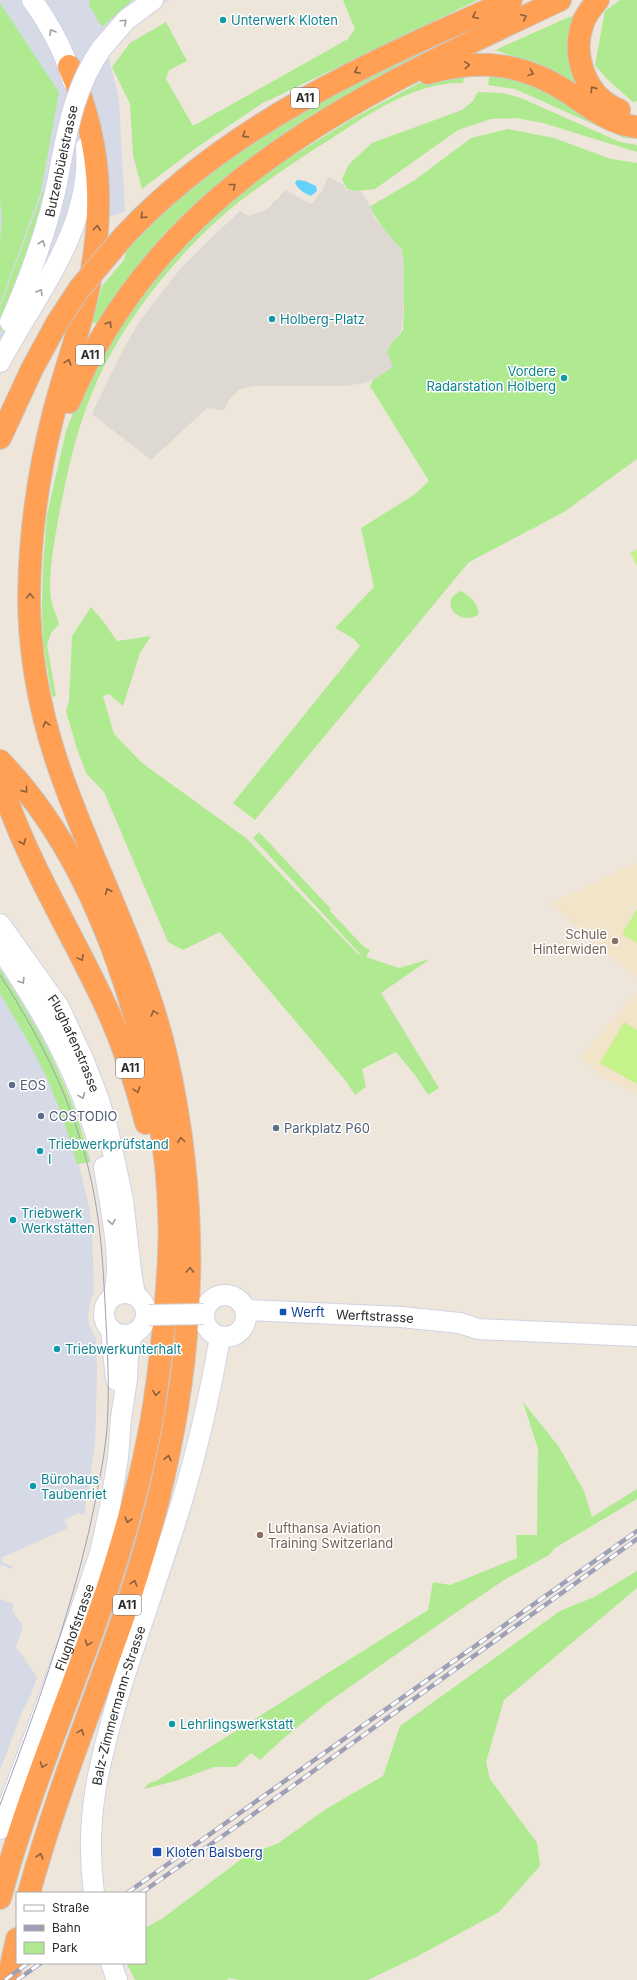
<svg xmlns="http://www.w3.org/2000/svg" width="637" height="1980" viewBox="0 0 637 1980" font-family="Inter,sans-serif">
	<rect width="100%" height="100%" fill="#eee6db"/>
	<!-- education -->
	<path fill="#f1e4c8" d="M637,862V979L551,904Z
		M637,993V1094L603,1077L580,1057Z"/>
	<!-- airport -->
	<path fill="#d6d9e6" d="M0,0H169L138,22L125,34L108,55L119,100L125,212L82,224L0,376Z
		M0,967L26,1007L53,1057L76,1113L91,1161L79,1164L89,1207L92,1229L94,1292L90,1303L88,1315L89,1325L96,1338L97,1375L95,1446L84,1515L78,1513L64,1520L68,1528L1,1558L3,1563L12,1566V1569L1,1565L0,1567Z
		M0,1599L14,1604L12,1611L23,1626L16,1647L37,1677L31,1695L23,1710L0,1770Z"/>
	<!-- green -->
	<path fill="#afea91" d="M89,0H132L102,27L90,7Z
		M343,0H478L261,104L193,150L142,189L133,155L130,104L112,67L130,43L166,22L187,61L169,70L166,79L193,126L348,39L355,29Z
		M534,0H542L371,85L294,127L214,188L165,234L100,325L92,322L102,286L124,260L128,245L180,193L268,128L371,73Z
		M620,0H637V101L633,102L608,80L595,65L605,11Z
		M0,3L59,92L41,191L0,304V240L2,218L0,200Z
		M578,13V85L544,68L495,50Z
		M465,72L463,83C414,82 369,114 329,140C299,159 269,179 240,201C180,249 121,322 92,393C78,427 69,464 62,500C57,526 47,574 51,599C53,608 57,616 59,624L51,633L47,645L56,696L52,697L43,642L42,606L43,566L47,515L66,431L85,383L126,309L207,218L278,165L354,118L417,84L439,75Z
		M490,72L507,74L637,134V139L624,138L515,89L488,85Z
		M478,92L502,93L521,98L620,142L637,145V152L543,123L516,118L491,119L458,130L375,189L355,191L347,189L342,179L349,164L372,143L462,110L472,102Z
		M508,129L554,138L611,159L637,163V459L564,512L469,562L255,820L233,803L360,646L354,639L335,628L374,587L361,528L414,495L429,481L370,386L390,345L403,330L404,311L402,250L387,234L369,207L415,180L471,138Z
		M53,179L29,267L0,332V307L43,191Z
		M461,591C470,595 480,606 478,615C458,627 437,600 461,591Z
		M91,607L103,621L117,641L151,636L140,653L123,706L109,694L103,696L114,734L142,763L246,838L358,954L361,955L253,838L259,832L331,909L330,911L363,946L370,950L366,957L399,968L430,959L381,993L439,1088L428,1095L415,1075L396,1052L362,1069L366,1087L355,1095L345,1080L220,932L183,950L168,942L104,792L86,773L77,749L66,711L69,701L72,636Z
		M0,969C39,1029 74,1091 90,1162L77,1164L62,1115L47,1078L32,1048L0,993Z
		M523,1402L559,1447L584,1491L592,1517L637,1489V1499L555,1548L549,1555L504,1580L451,1616L327,1703L285,1737L260,1760L251,1753L236,1767H214L179,1780L144,1789L149,1783L156,1781L428,1610L433,1582L450,1585L517,1558L516,1535H537L538,1449Z
		M637,1571V1588L504,1700L486,1762L490,1779L537,1843L540,1866L499,1912L416,1957L368,1980H239L229,1978L227,1980H135L127,1964L145,1963V1928L163,1918L247,1855L277,1844L326,1809L383,1776L400,1726L560,1611L594,1597Z"/>
	<!-- pitch -->
	<path fill="#c6f28c" d="M637,549V566L630,553Z
		M637,909V943L622,934Z
		M624,1022L637,1030V1084L600,1063Z"/>
	<!-- plaza -->
	<path fill="#ddd9d2" d="M328,177L343,184L346,190L362,192L372,209L373,216L401,249L404,261L403,318L401,330L387,351L393,367L377,378L365,383L345,386H253L239,390L230,398L223,411L211,408L206,409L151,460L92,414L119,357L141,319L181,268L208,241L240,211L248,216L266,210L286,190L311,204L322,191Z"/>
	<!-- water -->
	<path fill="#63d1fa" d="M297,180L305,181L316,186L317,191L311,196C304,193 299,190 295,183Z"/>
	<g fill="none" stroke-linecap="round" stroke-linejoin="round">
		<defs>
			<g id="secondary">
				<path d="M32,0C50,25 65,52 73,82"/>
				<path d="M101,49L126,20L153,0"/>
				<path d="M10,322C33,270 52,218 61,162"/>
				<path d="M0,362C36,294 92,229 86,147"/>
				<path id="s1" d="M0,924L59,1007L84,1061L99,1100L109,1134L123,1200L131,1271L135,1295"/>
				<path d="M0,948C41,1008 76,1069 97,1138"/>
				<path d="M104,1167C109,1202 124,1263 113,1296"/>
				<circle cx="125" cy="1314" r="21"/>
				<circle cx="225" cy="1316" r="21"/>
				<path id="s2" d="M246,1310L401,1317L460,1323L478,1329L637,1336"/>
				<path d="M111,1330L116,1380"/>
				<path id="s3" d="M0,1829L78,1618L100,1553L110,1507L118,1458L121,1418L127,1379L128,1354L132,1334"/>
				<path id="s4" d="M94,1893C84,1818 99,1762 120,1691C135,1642 152,1594 168,1545C191,1477 208,1407 220,1337"/>
				<path d="M111,1963L117,1980"/>
			</g>
			<path id="highway" d="M598,0C592,7 586,14 583,23C571,56 586,97 619,110
				M428,73C480,58 524,63 569,93C590,108 611,124 637,127
				M124,236C230,123 372,61 511,0
				M69,402C162,184 358,95 560,0
				M0,438L32,369L57,323
				M0,761C62,825 103,913 129,997C151,1066 167,1139 169,1211C171,1249 167,1287 164,1325C160,1363 156,1401 148,1439C138,1490 123,1541 107,1590C72,1693 28,1793 0,1898
				M0,780C27,864 72,932 108,1011C124,1047 136,1084 146,1123
				M29,1893C55,1798 92,1707 124,1615C188,1427 211,1251 166,1055C142,953 90,861 57,762C39,708 29,651 29,595C30,535 38,474 53,416C61,382 73,350 82,316C105,226 106,152 69,66
				M8,1980L17,1939"/>
		</defs>
		<!-- secondary casing -->
		<use href="#secondary" stroke="#d0d3e5" stroke-width="22"/>
		<!-- highway casing -->
		<use href="#highway" stroke="#c8c8c8" stroke-width="24"/>
		<!-- secondary -->
		<use href="#secondary" stroke="#fff" stroke-width="20"/>
		<!-- highway -->
		<use href="#highway" stroke="#ffa054" stroke-width="22"/>
		<!-- tram -->
		<path stroke="#9da0b6" stroke-width="1" d="M0,975C44,1043 79,1114 94,1194C101,1230 103,1266 105,1302C107,1344 110,1386 107,1428C104,1463 96,1497 89,1531C67,1625 34,1715 0,1805"/>
		<defs>
			<path id="rail" d="M127,1893L637,1531
				M141,1893L234,1828L637,1539
				M5,1980L28,1963
				M17,1980L41,1963"/>
		</defs>
		<!-- rail casing -->
		<use href="#rail" stroke="#9da0b6" stroke-width="4.5"/>
		<!-- rail -->
		<use href="#rail" stroke="#fff" stroke-width="3" stroke-dasharray="9" stroke-linecap="butt"/>
		<defs>
			<path id="secondary-bridge" d="M61,162C69,121 77,84 101,49
				M149,1315L204,1314"/>
			<path id="highway-bridge" d="M57,323L80,288L124,236"/>
		</defs>
		<!-- secondary-bridge casing -->
		<use href="#secondary-bridge" stroke="#d0d3e5" stroke-width="22" stroke-linecap="butt"/>
		<!-- highway-bridge casing -->
		<use href="#highway-bridge" stroke="#c8c8c8" stroke-width="24" stroke-linecap="butt"/>
		<!-- secondary-bridge -->
		<use href="#secondary-bridge" stroke="#fff" stroke-width="20"/>
		<!-- highway-bridge -->
		<use href="#highway-bridge" stroke="#ffa054" stroke-width="22"/>
	</g>
	<!-- one-way arrows -->
	<defs><path id="oneway-chevron" d="M-2-3.5L2.5 0L-2 3.5" fill="none" stroke-width="1.6" stroke-linecap="round" stroke-linejoin="round"/></defs>
	<g stroke="#8a5f3d">
		<use href="#oneway-chevron" transform="translate(475 16) rotate(156)"/>
		<use href="#oneway-chevron" transform="translate(524 17) rotate(-25)"/>
		<use href="#oneway-chevron" transform="translate(467 65) rotate(-3)"/>
		<use href="#oneway-chevron" transform="translate(357 71) rotate(153)"/>
		<use href="#oneway-chevron" transform="translate(531 73) rotate(20)"/>
		<use href="#oneway-chevron" transform="translate(593 89) rotate(-125)"/>
		<use href="#oneway-chevron" transform="translate(245 135) rotate(147)"/>
		<use href="#oneway-chevron" transform="translate(233 186) rotate(-39)"/>
		<use href="#oneway-chevron" transform="translate(143 216) rotate(136)"/>
		<use href="#oneway-chevron" transform="translate(97 228) rotate(-85)"/>
		<use href="#oneway-chevron" transform="translate(109 324) rotate(-58)"/>
		<use href="#oneway-chevron" transform="translate(68 362) rotate(-73)"/>
		<use href="#oneway-chevron" transform="translate(30 596) rotate(-90)"/>
		<use href="#oneway-chevron" transform="translate(46 724) rotate(-105)"/>
		<use href="#oneway-chevron" transform="translate(25 790) rotate(51)"/>
		<use href="#oneway-chevron" transform="translate(23 842) rotate(67)"/>
		<use href="#oneway-chevron" transform="translate(108 891) rotate(-113)"/>
		<use href="#oneway-chevron" transform="translate(81 958) rotate(62)"/>
		<use href="#oneway-chevron" transform="translate(154 1013) rotate(-107)"/>
		<use href="#oneway-chevron" transform="translate(137 1090) rotate(72)"/>
		<use href="#oneway-chevron" transform="translate(181 1140) rotate(-98)"/>
		<use href="#oneway-chevron" transform="translate(190 1270) rotate(-89)"/>
		<use href="#oneway-chevron" transform="translate(156 1393) rotate(99)"/>
		<use href="#oneway-chevron" transform="translate(168 1458) rotate(-78)"/>
		<use href="#oneway-chevron" transform="translate(128 1520) rotate(106)"/>
		<use href="#oneway-chevron" transform="translate(134 1583) rotate(-73)"/>
		<use href="#oneway-chevron" transform="translate(88 1643) rotate(110)"/>
		<use href="#oneway-chevron" transform="translate(81 1732) rotate(-70)"/>
		<use href="#oneway-chevron" transform="translate(43 1765) rotate(110)"/>
		<use href="#oneway-chevron" transform="translate(40 1856) rotate(-73)"/>
	</g>
	<g stroke="#9f9f9f">
		<use href="#oneway-chevron" transform="translate(124 22) rotate(-43)"/>
		<use href="#oneway-chevron" transform="translate(52 32) rotate(-120)"/>
		<use href="#oneway-chevron" transform="translate(42 243) rotate(-72)"/>
		<use href="#oneway-chevron" transform="translate(40 292) rotate(-59)"/>
		<use href="#oneway-chevron" transform="translate(22 981) rotate(58)"/>
		<use href="#oneway-chevron" transform="translate(82 1096) rotate(69)"/>
		<use href="#oneway-chevron" transform="translate(112 1222) rotate(81)"/>
	</g>
	<!-- markers -->
	<g fill="#0f9aa8" stroke="#fff" stroke-width="1.5">
		<circle cx="223" cy="20" r="4"/>
		<circle cx="272" cy="319" r="4"/>
		<circle cx="564" cy="378" r="4"/>
		<circle cx="40" cy="1151" r="4"/>
		<circle cx="13" cy="1220" r="4"/>
		<circle cx="57" cy="1349" r="4"/>
		<circle cx="33" cy="1486" r="4"/>
		<circle cx="172" cy="1724" r="4"/>
	</g>
	<g fill="#8d6e63" stroke="#fff" stroke-width="1.5">
		<circle cx="615" cy="941" r="4"/>
		<circle cx="260" cy="1535" r="4"/>
	</g>
	<g fill="#5c6f8a" stroke="#fff" stroke-width="1.5">
		<circle cx="12" cy="1085" r="4"/>
		<circle cx="41" cy="1116" r="4"/>
		<circle cx="276" cy="1128" r="4"/>
	</g>
	<g fill="#1a4fb4" stroke="#fff" stroke-width="1.5">
		<rect x="279" y="1308" width="8" height="8" rx="2"/>
		<rect x="152" y="1847" width="10" height="10" rx="2"/>
	</g>
	<g text-anchor="middle" stroke-width="3" stroke-linejoin="round" paint-order="stroke">
		<!-- shield labels -->
		<g fill="#fff" stroke="#6a6a6a" stroke-width="1">
			<rect x="291" y="88" width="28" height="20" rx="3"/>
			<rect x="76" y="345" width="28" height="20" rx="3"/>
			<rect x="116" y="1058" width="28" height="20" rx="3"/>
			<rect x="113" y="1595" width="28" height="20" rx="3"/>
		</g>
		<g font-size="12" font-weight="bold" fill="#2a2a2a">
			<text x="305" y="102">A11</text>
			<text x="90" y="359">A11</text>
			<text x="130" y="1072">A11</text>
			<text x="127" y="1609">A11</text>
		</g>
		<!-- culture labels -->
		<g font-size="13" fill="#0d838f" stroke="#fff" text-anchor="start">
			<text x="231" y="25">Unterwerk Kloten</text>
			<text x="280" y="324">Holberg-Platz</text>
			<text x="556" y="376" text-anchor="end">Vordere<tspan x="556" dy="15">Radarstation Holberg</tspan></text>
			<text x="48" y="1149">Triebwerkprüfstand<tspan x="48" dy="15">I</tspan></text>
			<text x="21" y="1218">Triebwerk<tspan x="21" dy="15">Werkstätten</tspan></text>
			<text x="65" y="1354">Triebwerkunterhalt</text>
			<text x="41" y="1484">Bürohaus<tspan x="41" dy="15">Taubenriet</tspan></text>
			<text x="180" y="1729">Lehrlingswerkstatt</text>
		</g>
		<!-- street labels -->
		<g font-size="13" fill="#2a2a2a" stroke="#fff">
			<text transform="translate(61 161) rotate(-78)" y="5">Butzenbüelstrasse</text>
			<text dy="5" stroke="none"><textPath href="#s1" startOffset="141">Flughafenstrasse</textPath></text>
			<text dy="5" stroke="none"><textPath href="#s2" startOffset="129">Werftstrasse</textPath></text>
			<text dy="5" stroke="none"><textPath href="#s3" startOffset="215">Flughofstrasse</textPath></text>
			<text dy="5" stroke="none"><textPath href="#s4" startOffset="191">Balz-Zimmermann-Strasse</textPath></text>
		</g>
		<!-- education labels -->
		<g font-size="13" fill="#785e54" stroke="#fff" text-anchor="end">
			<text x="607" y="939">Schule<tspan x="607" dy="15">Hinterwiden</tspan></text>
			<text x="268" y="1533" text-anchor="start">Lufthansa Aviation<tspan x="268" dy="15">Training Switzerland</tspan></text>
		</g>
		<!-- service labels -->
		<g font-size="13" fill="#4e5e75" stroke="#fff" text-anchor="start">
			<text x="20" y="1090">EOS</text>
			<text x="49" y="1121">COSTODIO</text>
			<text x="284" y="1133">Parkplatz P60</text>
		</g>
		<!-- transit labels -->
		<g font-size="13" fill="#164399" stroke="#fff" text-anchor="start">
			<text x="291" y="1317">Werft</text>
			<text x="166" y="1857">Kloten Balsberg</text>
		</g>
	</g>
	<!-- legend -->
	<rect x="16" y="1892" width="130" height="72" fill="#ffffff" stroke="#aaaaaa"/>
	<rect x="24" y="1905" width="20" height="6" fill="#ffffff" stroke="#aaaaaa"/>
	<text x="52" y="1912" font-size="12" fill="#2a2a2a">Straße</text>
	<rect x="24" y="1925" width="20" height="6" fill="#9da0b6" stroke="#aaaaaa"/>
	<text x="52" y="1932" font-size="12" fill="#2a2a2a">Bahn</text>
	<rect x="24" y="1942" width="20" height="12" fill="#afea91" stroke="#aaaaaa"/>
	<text x="52" y="1952" font-size="12" fill="#2a2a2a">Park</text>
</svg>
